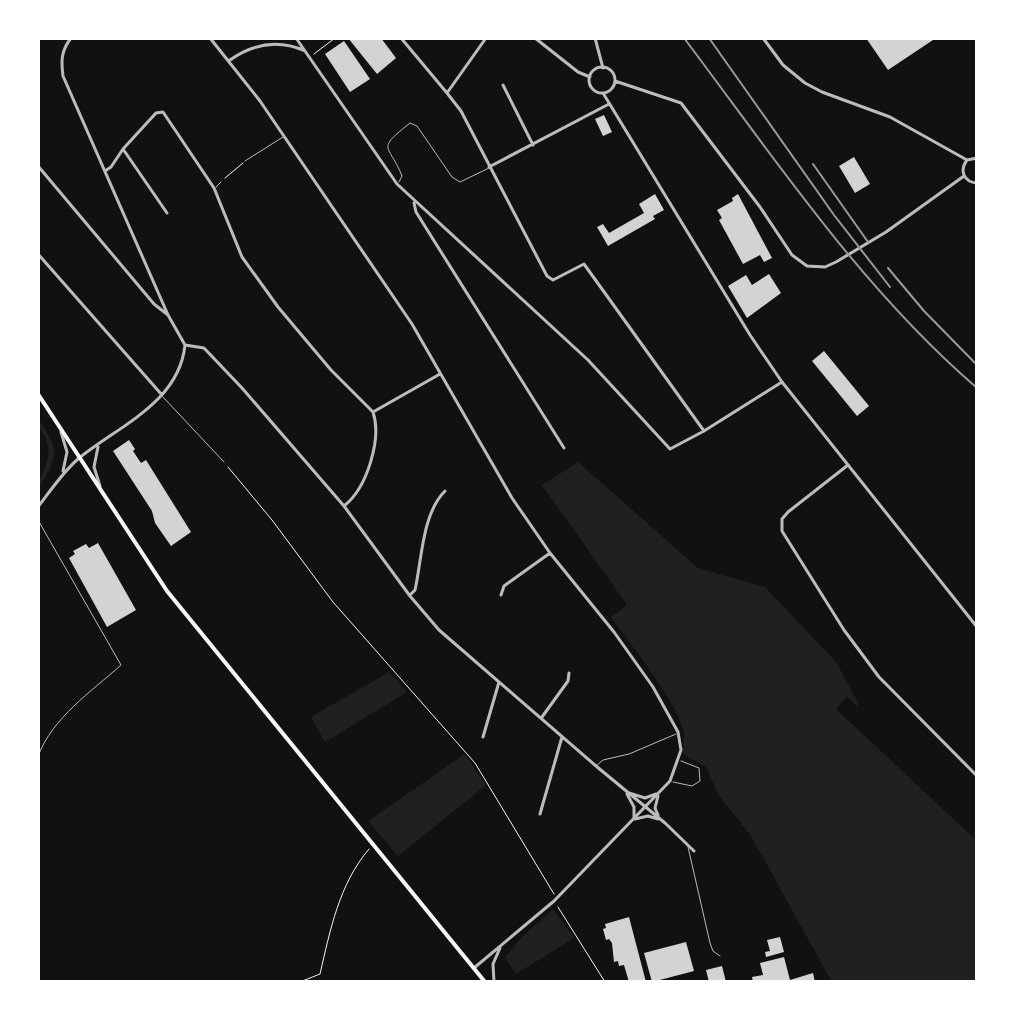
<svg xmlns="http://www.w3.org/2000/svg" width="1015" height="1020" viewBox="0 0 1015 1020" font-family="'Source Sans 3',sans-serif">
	<rect width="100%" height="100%" fill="#111"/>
	<!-- green -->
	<path fill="#202020" d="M38,418C58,451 60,451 41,485L38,483C46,466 53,454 45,437C41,430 38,427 38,418Z
		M578,462L698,568L765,587L836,662L859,704L857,706L847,697L836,709L977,841V982H832L751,836L719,796L706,767L683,754C683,746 685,737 683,729C674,698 631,645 611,617L627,605L542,485Z
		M389,672L407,692L325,742L311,717Z
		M465,754L486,785L398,856L368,821Z
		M553,909L574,938L516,974L505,958L521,938Z"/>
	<!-- building -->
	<path fill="#d3d3d3" d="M348,38H381L396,58L377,74Z
		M866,38H936L888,70Z
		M344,41L370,79L350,92L325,54Z
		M604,115L612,132L603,136L595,119Z
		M854,157L870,184L855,193L839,166Z
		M655,194L664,210L653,216L655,219L608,246L597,227L603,224L609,233L644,213L639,204Z
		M738,194L772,258L764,262L760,255L743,264L719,220L722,218L717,210L733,201L732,198Z
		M769,274L781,293L747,318L728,286L746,275L752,285Z
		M824,351L869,406L857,416L812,361Z
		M129,440L135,449L133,451L141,463L146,460L191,532L171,546L155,523L152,511L113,451Z
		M98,543L136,610L107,627L69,558L75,554L73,551L86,544L89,548Z
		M629,917L646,982H629L624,965L619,966L618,961L614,962L612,943L609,939L606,940L603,929L606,928L605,924Z
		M780,937L784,952L766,957L765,952L770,951L767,940Z
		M686,942L694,971L652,982L644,953Z
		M784,957L790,980L813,973L815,982H753L752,977L763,975L760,963Z
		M722,966L726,982H709L706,970Z"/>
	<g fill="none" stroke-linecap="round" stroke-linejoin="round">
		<!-- path -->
		<path stroke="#f5f5f5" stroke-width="1" d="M314,54L335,38
			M225,178L243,163
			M228,467L272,520L333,602L475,763L554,894
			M558,907L605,982
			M300,982L320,974C330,931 339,884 369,849"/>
		<!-- service -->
		<path stroke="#bcbcbc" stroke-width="1" d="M245,161L283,137
			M399,182L402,176C389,143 375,151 410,123L417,126L452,177L460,182L489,168
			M216,187L221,182
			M163,397L224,462
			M38,520L121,665C91,692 53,717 38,756
			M596,766L603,760L629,754L676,734
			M673,782L692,786L700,781L699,768L681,761
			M688,847L710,943L713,951L720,956"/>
		<!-- minor -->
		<path stroke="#bcbcbc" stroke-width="3" d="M210,38L260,101L412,324L512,498L550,553L614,632L653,687L678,732L681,750L670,781L554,901L474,968
			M296,38L397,184L588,360L670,449L704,431L782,382L750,335L603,93
			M401,38L447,93
			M486,38L447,93L461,111L547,276L553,280L584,264L704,431
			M535,38L578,72L590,77
			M595,38L603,68
			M230,60C253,44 278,39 305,51
			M589 80a13 13 0 1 1 26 0a13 13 0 1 1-26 0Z
			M615,81L681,103L760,207L792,255L807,266L825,267L836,262L886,232L964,176
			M503,85L533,145
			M123,149L167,213
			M38,166L154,304L168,315
			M489,167L609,104
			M105,171L111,167L123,149L156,113L163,112L214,188L242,257L278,307L331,370L373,412
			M414,203L416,212L564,448
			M38,254L162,395
			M185,345L204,348L242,388L344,506L410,596L439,630L596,766L665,823L694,851
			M61,432L67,452L63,471
			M98,447L94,467L100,486
			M848,465L788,512L782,519V531L844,630L879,677L977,776
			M344,506C367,488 382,439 373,412L440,374
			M38,507C51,490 62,473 78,459C118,426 179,403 185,345L168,315L63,76C61,61 61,51 71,38
			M410,595L415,590C422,559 422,514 445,491
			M501,595L504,586L550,553
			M542,717L568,681L569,673
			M483,737L499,682
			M629,793L645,798L656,794
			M627,794L634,807V817
			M658,796L655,808L658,815
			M540,814L562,737
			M635,819L648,816L658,819
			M494,982L493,964L500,948"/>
		<!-- tertiary -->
		<path stroke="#bcbcbc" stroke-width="3" d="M763,38L783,65L805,83L822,92L890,117L967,160
			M967,160C959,171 964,182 977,183
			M967,160L977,158
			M782,382L977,627"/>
		<!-- primary -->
		<path stroke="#f5f5f5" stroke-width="4" d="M38,394L167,591L485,982"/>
		<!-- rail -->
		<path stroke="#9a9a9a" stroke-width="2" d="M684,38C776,160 861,288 977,388
			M709,38L834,215L890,287
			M813,164L868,242
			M888,268L924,311L977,365"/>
	</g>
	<!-- border -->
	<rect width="1015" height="1020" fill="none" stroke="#ffffff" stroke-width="80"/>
</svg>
